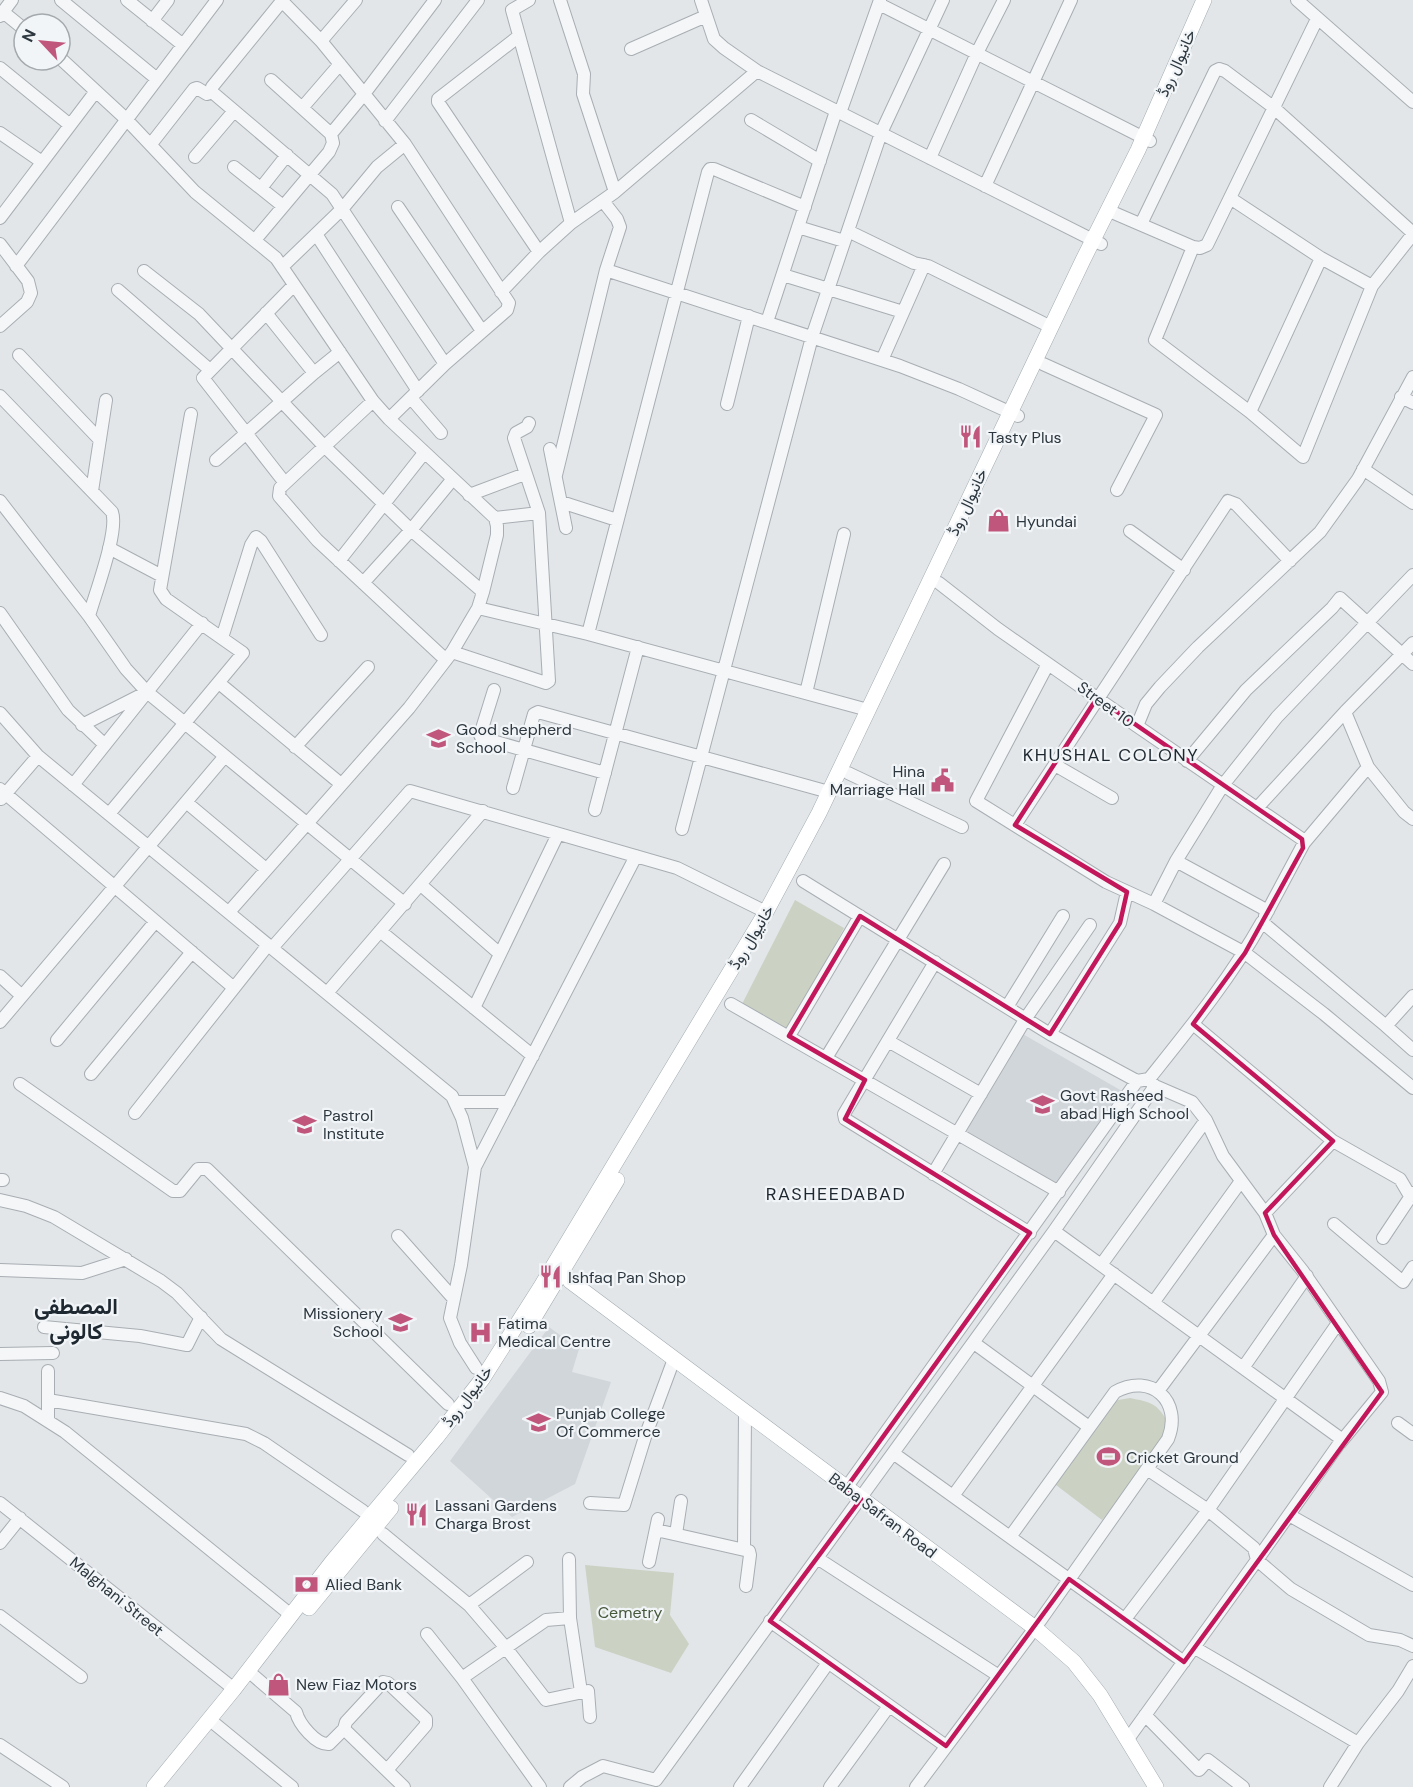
<svg xmlns="http://www.w3.org/2000/svg" width="1413" height="1787" viewBox="0 0 1413 1787" font-family="'DM Sans',Vazirmatn,sans-serif">
	<rect width="100%" height="100%" fill="#e2e6e9"/>
	<!-- built -->
	<path fill="#d1d6db" d="M1021,1033L1122,1091L1053,1194L959,1139Z
		M549,1327L579,1349L572,1372L611,1382L575,1484L512,1517L450,1461Z"/>
	<!-- green -->
	<path fill="#cbd2c4" d="M795,900L844,928L788,1033L741,1006Z
		M1130,1398C1150,1402 1157,1403 1167,1421L1160,1446L1102,1520L1052,1482L1104,1411L1118,1400Z
		M585,1565L674,1573L670,1615L689,1644L671,1673L595,1647Z"/>
	<g fill="none" stroke-linecap="round" stroke-linejoin="round">
		<defs>
			<path id="minor" d="M61,0L157,79
				M127,0L183,45
				M281,0L321,41L405,144L509,303L507,310L445,364L389,419
				M529,0L512,10L571,223
				M560,0L584,74L583,94L615,192
				M701,0L714,39L724,48L757,71L1101,244
				M1297,0L1413,102
				M282,1L212,87V92L332,194L445,364
				M879,4L1150,141
				M3,12L24,29
				M0,16L12,0
				M152,21L168,0
				M519,36L438,99V102L539,252
				M321,41L356,0
				M631,49L706,16
				M60,58L126,119L195,192L276,258L373,401L389,419L495,518L497,526V535L483,592L478,608L452,652L409,708L229,912
				M0,68L70,125
				M302,108L340,64
				M840,113L880,0
				M751,120L820,161
				M385,121L478,0
				M0,133L42,162
				M331,134L364,94L435,0
				M151,144L194,89L197,88L207,94L212,92
				M195,157L234,111
				M930,158L977,53L1004,0
				M234,167L283,206
				M985,186L1071,0
				M261,188L287,155
				M1230,198L1321,258L1372,286
				M398,207L482,331
				M1114,213L1193,247L1200,248L1207,245L1317,19
				M0,218L96,91
				M1141,224L1215,71L1219,69L1225,71L1273,107L1413,233
				M798,227L844,241
				M848,231L914,263L928,266L1051,327
				M316,234L418,391
				M255,240L329,152L333,143L331,134L271,80
				M0,244L28,281L31,293L27,302L0,326
				M1193,247L1155,340L1250,412L1303,457L1372,286L1413,234
				M16,266L217,0
				M282,267L343,208L377,167L405,144
				M606,270L900,366L959,389L1018,416
				M144,271L199,314L323,445L411,530L483,592
				M783,275L903,312
				M118,290L210,370
				M501,292L539,252L571,223L615,192L757,71
				M266,313L314,373
				M767,322L836,111
				M19,355L100,440
				M882,360L924,265
				M1043,364L1156,415L1117,490
				M0,396L112,512C119,531 95,594 89,616
				M1401,397L1413,403
				M411,398L441,433
				M373,401L280,488L279,496L317,540L446,660
				M727,404L749,316
				M1250,412L1321,258
				M550,449L566,528
				M216,460L314,373L340,352
				M1363,469L1413,503
				M556,475L606,270L620,227L617,219L603,201
				M285,483L203,378L294,285
				M92,491L106,400
				M469,495L525,474
				M0,501L89,616L126,669L147,692L405,904
				M561,502L617,520
				M495,518L539,513
				M1130,531L1184,570
				M109,548L162,576
				M339,561L424,453
				M363,583L411,530L452,480
				M939,583L998,629L1137,726L1302,839L1304,843
				M478,608L588,634L868,710
				M0,613L68,710L105,745
				M588,634L708,172L710,169H714L805,207
				M222,638L251,545L256,537L261,541L321,635
				M1413,643L1345,712L1368,767L1404,812L1413,819
				M452,652L546,683L549,681L539,513L514,438L516,433L527,427L529,423
				M1048,664L976,801L1106,882L1154,904L1245,953L1324,1014L1413,1088
				M219,683L341,784
				M494,690L480,735L482,738L605,773
				M806,693L844,534
				M0,713L38,756L452,1096L462,1118L475,1167L461,1265L450,1318L460,1343L476,1368
				M82,725L143,694
				M1137,726L1146,704L1160,687L1198,647L1320,532L1358,479L1413,377
				M295,747L368,667
				M1187,761L1246,690L1332,608L1340,598L1413,664
				M1055,765L1112,798
				M848,773L962,827
				M73,785L202,623
				M513,788L534,714L538,712L829,792
				M0,789L234,988
				M1,799L38,756
				M186,802L266,869
				M1257,808L1345,712
				M595,810L638,647
				M109,814L243,653L166,599L160,590L191,414
				M1015,825L1228,501L1236,504L1290,561
				M682,829L812,337L881,133L943,0
				M803,881L1050,1034L1137,1081L1149,1079C1189,1029 1230,979 1262,922L1386,1026L1413,996
				M421,885L500,954
				M1154,904L1176,861
				M1268,911L1176,861L1223,785L1277,717L1413,575
				M1265,916L1304,843L1368,767
				M380,931L533,1056
				M272,948L410,791L677,868L766,912
				M935,962L844,1114L845,1119L1030,1233
				M0,976L22,996
				M327,993L483,811
				M731,1004L1059,1192
				M1007,1007L1063,916
				M474,1008L558,834
				M0,1022L225,756
				M1193,1024L1333,1141L1265,1213
				M1386,1026L1413,1050
				M1050,1034L1120,923L1127,892
				M789,1036L860,916
				M57,1040L155,922
				M888,1041L981,1094
				M826,1058L944,864
				M91,1074L192,952
				M1149,1080L1155,1086L1192,1102L1206,1120L1223,1156L1265,1213L1274,1235L1302,1270L1379,1381L1382,1392L1340,1443
				M20,1084L173,1191H180L198,1169H207L448,1404
				M455,1102H509
				M135,1113L268,945
				M1333,1141L1400,1179L1410,1196
				M475,1167L636,856
				M933,1174L1026,1018L1090,925
				M0,1180H3
				M0,1200L26,1206L54,1217L161,1281L177,1293L221,1339L408,1455
				M1334,1224L1403,1282L1413,1267
				M1054,1231L1340,1438L1341,1441L1257,1560L1128,1739
				M398,1236L454,1299
				M1383,1238L1413,1193
				M1101,1265L1206,1120
				M0,1270L82,1273L126,1259
				M1153,1303L1241,1181
				M44,1327L140,1336L187,1345L201,1317
				M974,1343L1089,1427
				M0,1354L53,1353
				M1243,1368L1307,1276
				M48,1371V1421
				M1158,1391L1274,1235
				M0,1398L24,1406L65,1432L291,1615
				M48,1400L246,1434L264,1443L363,1511
				M1398,1423L1413,1434
				M893,1453L1184,1662
				M1147,1469L1208,1510L1254,1548L1257,1560L1291,1589L1369,1635L1400,1640L1413,1646
				M846,1488L1137,1081
				M953,1496L1114,1274
				M0,1503L234,1689
				M590,1503L624,1505L645,1437L674,1359
				M1289,1515L1413,1585
				M656,1530L749,1551L750,1555L746,1586
				M383,1534L469,1605L506,1648L546,1700L588,1691L590,1717
				M676,1534L681,1501
				M0,1543L20,1518
				M744,1549L745,1412
				M817,1558L999,1676
				M569,1559L570,1618L581,1692
				M649,1562L658,1519
				M469,1605L527,1562
				M0,1616L81,1677
				M1125,1619L1208,1510L1338,1323
				M770,1621L946,1746
				M427,1634L462,1678L540,1787
				M1195,1648L1358,1743
				M254,1676L296,1712C299,1724 316,1745 329,1744L344,1729L404,1787
				M462,1678L546,1620L570,1618
				M1145,1715L1199,1770L1208,1760L1243,1787
				M215,1724L292,1787
				M344,1729L346,1722L383,1682L388,1683L426,1719V1725L387,1770
				M0,1745L63,1787
				M570,1787L582,1777L603,1766L656,1780L1054,1231L1155,1086
				M740,1787L828,1663
				M830,1787L889,1706
				M916,1787L1035,1628L1168,1439C1183,1401 1151,1372 1115,1392L1010,1537
				M1330,1787L1358,1743L1398,1691L1413,1666"/>
			<path id="major" d="M570,1281L1035,1628L1074,1662L1100,1695L1156,1787
				M529,1326L617,1180
				M309,1608L391,1508
				M154,1787L234,1689L332,1562L436,1438L483,1378L540,1288L766,912L819,813L1083,260L1138,150L1204,0"/>
		</defs>
		<!-- minor casing -->
		<use href="#minor" stroke="#a8aeb3" stroke-width="14"/>
		<!-- major casing -->
		<use href="#major" stroke="#a3adb3" stroke-width="16"/>
		<!-- minor -->
		<use href="#minor" stroke="#f5f6f8" stroke-width="12"/>
		<!-- major -->
		<use href="#major" stroke="#fff" stroke-width="15"/>
	</g>
	<!-- marked area -->
	<path fill="none" stroke="#c2185b" stroke-width="4.5" stroke-linejoin="round" d="M1097,698L1302,839L1303,848L1245,953L1193,1024L1333,1141L1265,1213L1274,1235L1382,1392L1184,1662L1069,1579L946,1746L770,1621L861,1499L846,1488L1030,1233L845,1119L865,1080L789,1036L860,916L1050,1034L1120,923L1127,892L1015,825Z"/>
	<!-- icons -->
	<defs>
		<symbol id="restaurant-bare" viewBox="-9 -9 18 18"><path d="M-5-6h1v4h1v-4h1v4h1v-4h1v5L-1.5 .5V6h-2V.5L-5-1ZM5-6V6H3V1.5H1.5Q1.5-4 5-6Z" fill="#c0567b" stroke="#f2f5f7" stroke-width="2.5" paint-order="stroke"/></symbol>
		<symbol id="shop-bare" viewBox="-9 -9 18 18"><path d="M-5-2.5h2.3a2.7 3.5 0 0 1 5.4 0H5L5.5 6h-11ZM-1.5-2.5h3a1.5 2.3 0 0 0-3 0Z" fill="#c0567b" stroke="#f2f5f7" stroke-width="2.5" paint-order="stroke"/></symbol>
		<symbol id="school-bare" viewBox="-9 -9 18 18"><path d="M0-5L7-2L0 1L-7-2ZM-4 1L0 2.5L4 1V4Q0 6-4 4Z" fill="#c0567b" stroke="#f2f5f7" stroke-width="2.5" paint-order="stroke"/></symbol>
		<symbol id="civic-bare" viewBox="-9 -9 18 18"><path d="M-.6-6.5H3V-4.5H.6V-3L4-1V1h2V6H-6V1h2V-1L-.6-3ZM-1.2 2.5V6h2.4V2.5Z" fill="#c0567b" stroke="#f2f5f7" stroke-width="2.5" paint-order="stroke"/></symbol>
		<symbol id="hospital-bare" viewBox="-9 -9 18 18"><path d="M-5-5h3v3.5h4V-5h3V5h-3V1.5h-4V5h-3Z" fill="#c0567b" stroke="#f2f5f7" stroke-width="2.5" paint-order="stroke"/></symbol>
		<symbol id="university-bare" viewBox="-9 -9 18 18"><path d="M0-5L7-2L0 1L-7-2ZM-4 1L0 2.5L4 1V4Q0 6-4 4Z" fill="#c0567b" stroke="#f2f5f7" stroke-width="2.5" paint-order="stroke"/></symbol>
		<symbol id="stadium-bare" viewBox="-9 -9 18 18"><path d="M0-5a6.5 5 0 1 0 0 10a6.5 5 0 1 0 0-10ZM-3.5-1.8h7v3.6h-7Z" fill="#c0567b" stroke="#f2f5f7" stroke-width="2.5" paint-order="stroke"/></symbol>
		<symbol id="bank-bare" viewBox="-9 -9 18 18"><path d="M-6-4H6V4H-6ZM0-2.3a2.3 2.3 0 1 0 0 4.6a2.3 2.3 0 1 0 0-4.6Z" fill="#c0567b" stroke="#f2f5f7" stroke-width="2.5" paint-order="stroke"/></symbol>
	</defs>
	<g fill-rule="evenodd">
		<use href="#restaurant-bare" x="954" y="420" width="33" height="33"/>
		<use href="#shop-bare" x="982" y="504" width="33" height="33"/>
		<use href="#school-bare" x="422" y="722" width="33" height="33"/>
		<use href="#civic-bare" x="926" y="764" width="33" height="33"/>
		<use href="#school-bare" x="1026" y="1088" width="33" height="33"/>
		<use href="#school-bare" x="288" y="1108" width="33" height="33"/>
		<use href="#restaurant-bare" x="534" y="1260" width="33" height="33"/>
		<use href="#school-bare" x="384" y="1306" width="33" height="33"/>
		<use href="#hospital-bare" x="464" y="1316" width="33" height="33"/>
		<use href="#university-bare" x="522" y="1406" width="33" height="33"/>
		<use href="#stadium-bare" x="1092" y="1440" width="33" height="33"/>
		<use href="#restaurant-bare" x="400" y="1498" width="33" height="33"/>
		<use href="#bank-bare" x="290" y="1568" width="33" height="33"/>
		<use href="#shop-bare" x="262" y="1668" width="33" height="33"/>
	</g>
	<g text-anchor="middle" stroke-width="4.5" stroke-linejoin="round" paint-order="stroke">
		<!-- street labels -->
		<g font-size="16" fill="#2c373f" stroke="#f2f5f7">
			<text transform="translate(1176 63) rotate(-66)" y="6">خانیوال روڈ</text>
			<text transform="translate(967 502) rotate(-65)" y="6">خانیوال روڈ</text>
			<text transform="translate(1106 704) rotate(36)" y="6">Street 10</text>
			<text transform="translate(751 937) rotate(-59)" y="6">خانیوال روڈ</text>
			<text transform="translate(467 1396) rotate(-53)" y="6">خانیوال روڈ</text>
			<text transform="translate(883 1515) rotate(37)" y="6">Baba Safran Road</text>
			<text transform="translate(117 1596) rotate(39)" y="6">Malghani Street</text>
		</g>
		<!-- poi labels -->
		<g font-size="16" fill="#2c373f" stroke="#f2f5f7" text-anchor="start">
			<text x="988" y="443">Tasty Plus</text>
			<text x="1016" y="527">Hyundai</text>
			<text x="456" y="735">Good shepherd<tspan x="456" dy="18">School</tspan></text>
			<text x="925" y="777" text-anchor="end">Hina<tspan x="925" dy="18">Marriage Hall</tspan></text>
			<text x="1060" y="1101">Govt Rasheed<tspan x="1060" dy="18">abad High School</tspan></text>
			<text x="323" y="1121">Pastrol<tspan x="323" dy="18">Institute</tspan></text>
			<text x="568" y="1283">Ishfaq Pan Shop</text>
			<text x="383" y="1319" text-anchor="end">Missionery<tspan x="383" dy="18">School</tspan></text>
			<text x="498" y="1329">Fatima<tspan x="498" dy="18">Medical Centre</tspan></text>
			<text x="556" y="1419">Punjab College<tspan x="556" dy="18">Of Commerce</tspan></text>
			<text x="1126" y="1463">Cricket Ground</text>
			<text x="435" y="1511">Lassani Gardens<tspan x="435" dy="18">Charga Brost</tspan></text>
			<text x="325" y="1590">Alied Bank</text>
			<text x="296" y="1690">New Fiaz Motors</text>
		</g>
		<!-- park labels -->
		<g font-size="16" fill="#47593b" stroke="#f2f5f7">
			<text x="630" y="1618">Cemetry</text>
		</g>
		<!-- neighbourhood labels -->
		<g font-size="18" letter-spacing="1.5" fill="#1e2830" stroke="#f2f5f7">
			<text x="1111" y="761">KHUSHAL COLONY</text>
			<text x="836" y="1200">RASHEEDABAD</text>
		</g>
		<!-- district labels -->
		<g font-size="22" font-weight="bold" fill="#1e2830" stroke="#f2f5f7">
			<text x="76" y="1314">المصطفی<tspan x="76" dy="25">کالونی</tspan></text>
		</g>
	</g>
	<!-- north arrow -->
	<g transform="translate(42 42) rotate(296)"><circle r="28" fill="#f2f5f7" stroke="#a3a9ad" stroke-width="1.5"/>
	<path d="M0-4.5L10 22L0 15L-10 22Z" fill="#c0567b"/>
	<text y="-9" font-size="16" font-weight="bold" text-anchor="middle" fill="#2c373f">N</text>
	</g>
</svg>
